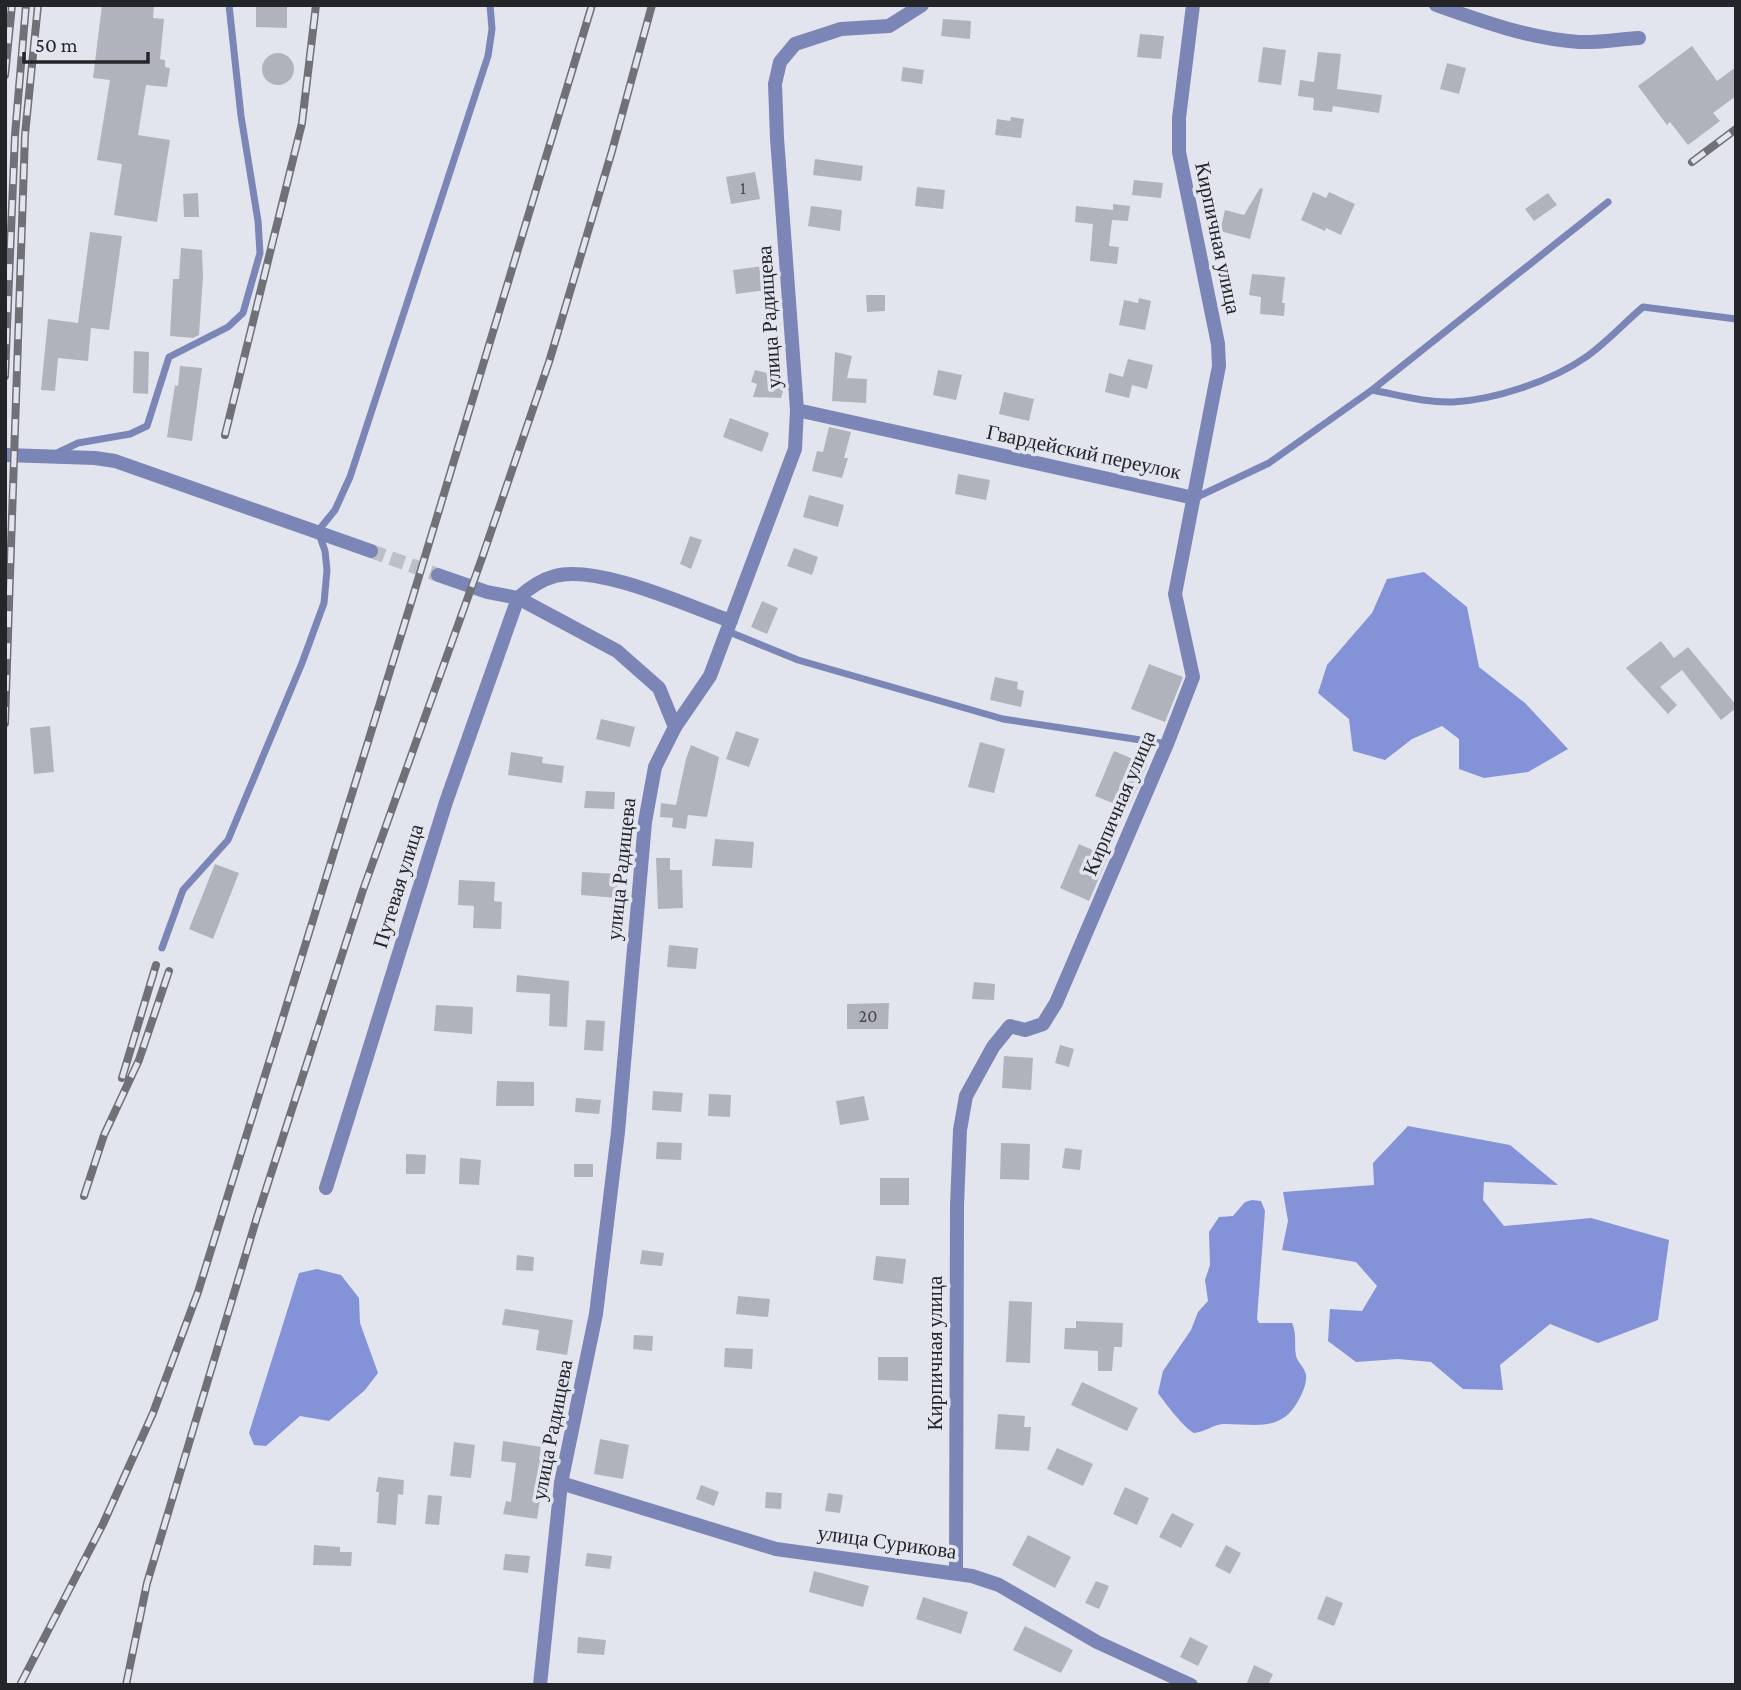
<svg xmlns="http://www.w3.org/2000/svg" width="1741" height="1690" viewBox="0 0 1741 1690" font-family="'Crimson Pro',serif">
	<rect width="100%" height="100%" fill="#e2e5ee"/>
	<!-- water -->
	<path fill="#8493d8" d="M1424,572L1467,607L1479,667L1525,703L1568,749L1528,772L1484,778L1459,769V739L1442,726L1412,739L1385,760L1353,751L1349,719L1318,693L1327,665L1372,613L1387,579Z
		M1408,1126L1510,1145L1558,1185L1484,1182L1483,1200L1504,1226L1591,1218L1669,1240L1658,1320L1598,1343L1550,1324L1500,1365L1503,1390L1463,1389L1431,1362L1398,1359L1356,1362L1328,1341L1330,1309L1362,1311L1377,1286L1356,1262L1282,1250L1288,1221L1283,1192L1374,1185L1373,1163Z
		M1252,1200L1261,1201L1265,1211L1257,1319L1259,1323H1292C1297,1334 1294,1344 1296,1356C1298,1363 1305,1368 1306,1375C1307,1384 1302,1394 1298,1401C1281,1432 1256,1424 1225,1424C1214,1424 1205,1432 1194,1433C1185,1429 1165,1403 1158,1393L1163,1371L1191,1330L1198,1312L1208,1301L1205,1280L1210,1265L1209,1232L1219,1217L1233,1216L1245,1202Z
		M317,1269L341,1275L359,1298L360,1323L378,1373L365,1390L329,1421L300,1416L266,1446L254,1445L249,1433L299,1273Z"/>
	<!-- building -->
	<path fill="#b1b3bc" d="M102,5H154L153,18L164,19L160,59L165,60V67L170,68L167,87L146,85L138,135L170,140L157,222L114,215L122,164L97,160L110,80L93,78Z
		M256,5H287V28L256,27Z
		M943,19L971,21L970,39L941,36Z
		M1140,34L1164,36L1161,59L1137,57Z
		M1692,46L1717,81L1736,67V96L1713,113L1720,121L1688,145L1670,122L1667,125L1638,86Z
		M1263,47L1286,50L1281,85L1258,82Z
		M1318,52L1341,54L1337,89L1382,95L1379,113L1333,106L1332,112L1313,110L1314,98L1298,96L1300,80L1314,82Z
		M262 69a16 16 0 1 1 32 0a16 16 0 1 1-32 0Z
		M1447,63L1466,68L1459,94L1440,89Z
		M903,67L924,70L922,84L901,81Z
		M1011,117L1024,119L1021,138L995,135L997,119L1010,121Z
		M815,159L863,166L861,181L813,175Z
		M755,172L760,199L731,204L726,177Z
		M1134,180L1163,183L1161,198L1132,195Z
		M917,187L945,190L943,209L915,206Z
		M1260,188L1263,189L1250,239L1220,231L1225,210L1244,215Z
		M1313,192L1326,198L1329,192L1355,204L1341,235L1326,228L1325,231L1301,220Z
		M198,193L199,217H184L183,194Z
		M1548,193L1557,205L1534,221L1525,209Z
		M1113,204L1130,206L1128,221L1112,220L1109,246L1119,247L1117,264L1090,261L1093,224L1075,222L1076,206L1113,210Z
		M811,206L842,210L840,231L808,226Z
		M90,232L122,236L109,330L91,328L88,361L58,358L55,391L41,390L48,319L78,323Z
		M181,248L202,250L203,276L199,335L193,338L170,336L173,279H179Z
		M771,265L774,289L736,294L733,270Z
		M1252,274L1285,277L1282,303H1285L1284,316L1260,314L1261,297L1249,295Z
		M866,295H885V311L867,312Z
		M1139,298L1151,301L1145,330L1119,325L1124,300L1138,303Z
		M134,351L149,352L148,394L133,393Z
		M835,352L852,356L847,378L867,379L866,403L832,401Z
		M1128,359L1153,365L1147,389L1132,385L1129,398L1105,392L1109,373L1123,377Z
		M180,366L202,368L192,441L167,437L175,385L178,386Z
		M755,370L774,375L772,380L785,384L781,398L753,397L757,384L751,382Z
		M938,370L962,375L956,400L933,395Z
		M1004,392L1034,399L1029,421L999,414Z
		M730,418L769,433L762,452L723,437Z
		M829,427L851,432L844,458H848L842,478L812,471L817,451L823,452Z
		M958,474L990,480L986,500L955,494Z
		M809,495L844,505L838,527L803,517Z
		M690,536L702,540L691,569L680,564Z
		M794,548L818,557L812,575L787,566Z
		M762,601L778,608L767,634L751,627Z
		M1661,641L1674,658L1688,647L1736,705V708L1721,720L1682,670L1660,687L1677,705L1668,714L1626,668Z
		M1149,664L1183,677L1165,722L1131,709Z
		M995,677L1018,682L1017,689L1024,691L1021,707L990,700Z
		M601,719L635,727L630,747L596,739Z
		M50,726L54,772L34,774L30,728Z
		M736,731L759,739L749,767L726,759Z
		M980,742L1005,749L994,793L968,787Z
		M691,745L719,757L707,817L688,815L686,829L672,827L673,818L660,817L661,803L676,805L686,759Z
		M1114,751L1147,765L1128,809L1095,796Z
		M511,752L543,757L542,763L564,766L562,783L508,775Z
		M586,791L615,792L614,809L584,808Z
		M715,839L754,842L752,868L712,866Z
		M1079,844L1108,857L1089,901L1060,888Z
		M656,858H670V870H682L683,908L658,909Z
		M215,864L239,873L213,939L189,929Z
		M582,872L619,874L617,898L581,895Z
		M459,880L495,882L494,901L502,902L501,929L473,928L474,906L458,905Z
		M669,945L698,948L696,969L667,967Z
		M517,975L569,981L567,1027L549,1026L550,994L516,992Z
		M974,982L995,984L994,1000L972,999Z
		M889,1003L888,1029H847V1004Z
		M436,1005L473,1007L472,1034L434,1031Z
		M586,1020L605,1021L603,1051L584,1050Z
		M1060,1045L1074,1049L1069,1067L1055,1063Z
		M1004,1056L1033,1058L1031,1090L1002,1088Z
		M497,1081L534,1082V1106H496Z
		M653,1091L683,1093L681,1112L652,1110Z
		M709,1094L731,1095L730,1117L708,1116Z
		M864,1096L869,1120L840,1125L836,1101Z
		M576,1098L601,1100L599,1114L575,1112Z
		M657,1142L682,1143L681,1160L656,1159Z
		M1001,1143L1030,1144L1029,1180L1000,1179Z
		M1065,1148L1082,1150L1080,1170L1062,1168Z
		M406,1154L426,1155L425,1174H406Z
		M460,1158L481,1160L479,1185L459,1184Z
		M574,1164H593V1177H574Z
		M880,1178H909V1205H880Z
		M642,1250L664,1253L662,1266L640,1264Z
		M517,1255L534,1257L533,1271L516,1270Z
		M876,1256L906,1259L903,1284L873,1280Z
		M738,1296L770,1299L768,1317L736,1314Z
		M1009,1301L1032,1302L1030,1363L1006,1362Z
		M505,1309L573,1320L567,1355L536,1350L539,1330L502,1325Z
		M1076,1321L1123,1323L1122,1347H1114L1112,1371H1098V1351L1064,1349L1065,1328H1076Z
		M634,1335L653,1336L652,1351L633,1349Z
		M725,1348L753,1349L752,1369L724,1367Z
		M878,1357H908V1381L878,1380Z
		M1082,1382L1138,1408L1127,1431L1071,1405Z
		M998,1414L1025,1416L1024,1427H1031L1029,1451L995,1449Z
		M600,1439L629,1445L623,1479L594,1474Z
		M503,1441L541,1447L539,1460L546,1461L537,1519L503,1514L506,1501L511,1502L516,1463L501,1461Z
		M454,1442L475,1445L471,1478L450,1476Z
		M1057,1448L1093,1464L1083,1486L1047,1469Z
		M378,1477L404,1480L403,1495L398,1494L396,1525L377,1523L379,1492H376Z
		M701,1485L719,1492L714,1506L696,1499Z
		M1125,1487L1149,1498L1137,1525L1113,1514Z
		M766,1492L782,1493L781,1509L765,1508Z
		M828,1493L843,1495L840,1513L825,1511Z
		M428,1495L442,1496L439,1525L425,1524Z
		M1172,1513L1194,1524L1181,1548L1159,1537Z
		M1028,1535L1071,1557L1055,1588L1012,1565Z
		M314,1545L340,1547V1552H352L351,1566L313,1565Z
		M1226,1545L1241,1553L1230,1574L1215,1566Z
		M587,1553L612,1556L610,1569L585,1566Z
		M505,1554L530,1556L528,1573L503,1570Z
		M814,1571L869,1586L863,1607L809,1592Z
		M1096,1581L1109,1586L1099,1609L1085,1603Z
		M1326,1596L1343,1603L1334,1626L1317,1619Z
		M923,1597L968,1612L961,1634L916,1619Z
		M1025,1626L1073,1650L1061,1673L1013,1650Z
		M578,1637L606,1640L604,1655L577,1653Z
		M1190,1637L1208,1646L1198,1666L1180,1657Z
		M1254,1665L1273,1674L1268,1685H1246Z"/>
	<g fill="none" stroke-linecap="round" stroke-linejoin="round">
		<!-- tertiary-tunnel -->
		<path stroke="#bcbfc7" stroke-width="14" stroke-dasharray="14 7" stroke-linecap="butt" d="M371,551L438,575"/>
		<!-- service -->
		<path stroke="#7b86b7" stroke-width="7" d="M1372,390L1608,202
			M57,453L78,443L130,434L147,426L169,357L228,327L243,313L260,253L258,221L241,116L229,5
			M1195,498L1269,463L1372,390C1399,395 1426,403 1453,402C1494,400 1552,381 1586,357C1606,343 1624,323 1643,307L1736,319
			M727,631L798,660L1003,719L1167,744
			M162,948L183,890L228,840L302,663L324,603L327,570L325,551L318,531L335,510L350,477L488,56L492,29L490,5"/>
		<!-- minor -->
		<path stroke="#7b86b7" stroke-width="14" d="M1436,5C1481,21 1531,39 1579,42C1599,43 1619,39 1639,38
			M797,410L1194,498
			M675,727L710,676L795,449L797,410L777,138L775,84L780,62L795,44L841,29L889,26L922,5
			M326,1188L446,802L518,598C529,588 540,580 555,576C598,564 688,606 731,621
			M561,1483L776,1549L972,1576L999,1585L1097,1642L1191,1685
			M956,1572L957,1206L960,1130L966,1096L993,1047L1010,1026L1025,1030L1043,1024L1056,1003L1167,744L1193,677L1175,594L1219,366L1218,344L1179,152V118L1193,5"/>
		<!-- tertiary -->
		<path stroke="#7b86b7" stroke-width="14" d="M5,455L95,458L115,461L371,551
			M438,575L487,592L518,598L617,651L659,688L675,727L655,767L645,822L618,1132L596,1314L561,1483L540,1685"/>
		<defs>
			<path id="rail" d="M5,75L12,5
				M1692,162L1736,129
				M5,376L15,135L26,5
				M225,435L302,123L316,5
				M5,723L25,135L38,5
				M122,1078L156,965
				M84,1196L104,1135L139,1060L169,971
				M20,1685L103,1524L153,1413L198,1292L410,606L592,5
				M126,1685L147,1583L257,1217L363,890L482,558L549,362L612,151L652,5"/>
		</defs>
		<!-- rail casing -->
		<use href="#rail" stroke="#6f7177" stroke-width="8"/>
		<!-- rail -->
		<use href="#rail" stroke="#e2e5ee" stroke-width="5" stroke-dasharray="16" stroke-linecap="butt"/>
	</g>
	<g text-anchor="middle" stroke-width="7" stroke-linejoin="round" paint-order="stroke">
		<!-- number labels -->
		<g font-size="18" fill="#47484e">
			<text x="743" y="194">1</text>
			<text x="868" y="1022">20</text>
		</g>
		<!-- street labels -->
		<g font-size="21" fill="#242529" stroke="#e2e5ee">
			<text transform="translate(1218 238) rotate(78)" y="7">Кирпичная улица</text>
			<text transform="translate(769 317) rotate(-94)" y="7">улица Радищева</text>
			<text transform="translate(1084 452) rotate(12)" y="7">Гвардейский переулок</text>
			<text transform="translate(1119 803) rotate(-67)" y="7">Кирпичная улица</text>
			<text transform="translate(621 869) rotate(-84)" y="7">улица Радищева</text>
			<text transform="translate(398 886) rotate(-73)" y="7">Путевая улица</text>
			<text transform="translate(935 1353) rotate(-90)" y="7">Кирпичная улица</text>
			<text transform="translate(552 1430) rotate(-79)" y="7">улица Радищева</text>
			<text transform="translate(887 1542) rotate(8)" y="7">улица Сурикова</text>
		</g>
	</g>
	<!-- border -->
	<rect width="1741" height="1690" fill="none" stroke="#242529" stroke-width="14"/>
	<!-- scale -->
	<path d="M24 52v10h124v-10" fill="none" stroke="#242529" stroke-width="3.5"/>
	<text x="35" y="52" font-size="21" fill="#242529" stroke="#e2e5ee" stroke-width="5" paint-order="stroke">50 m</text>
</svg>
